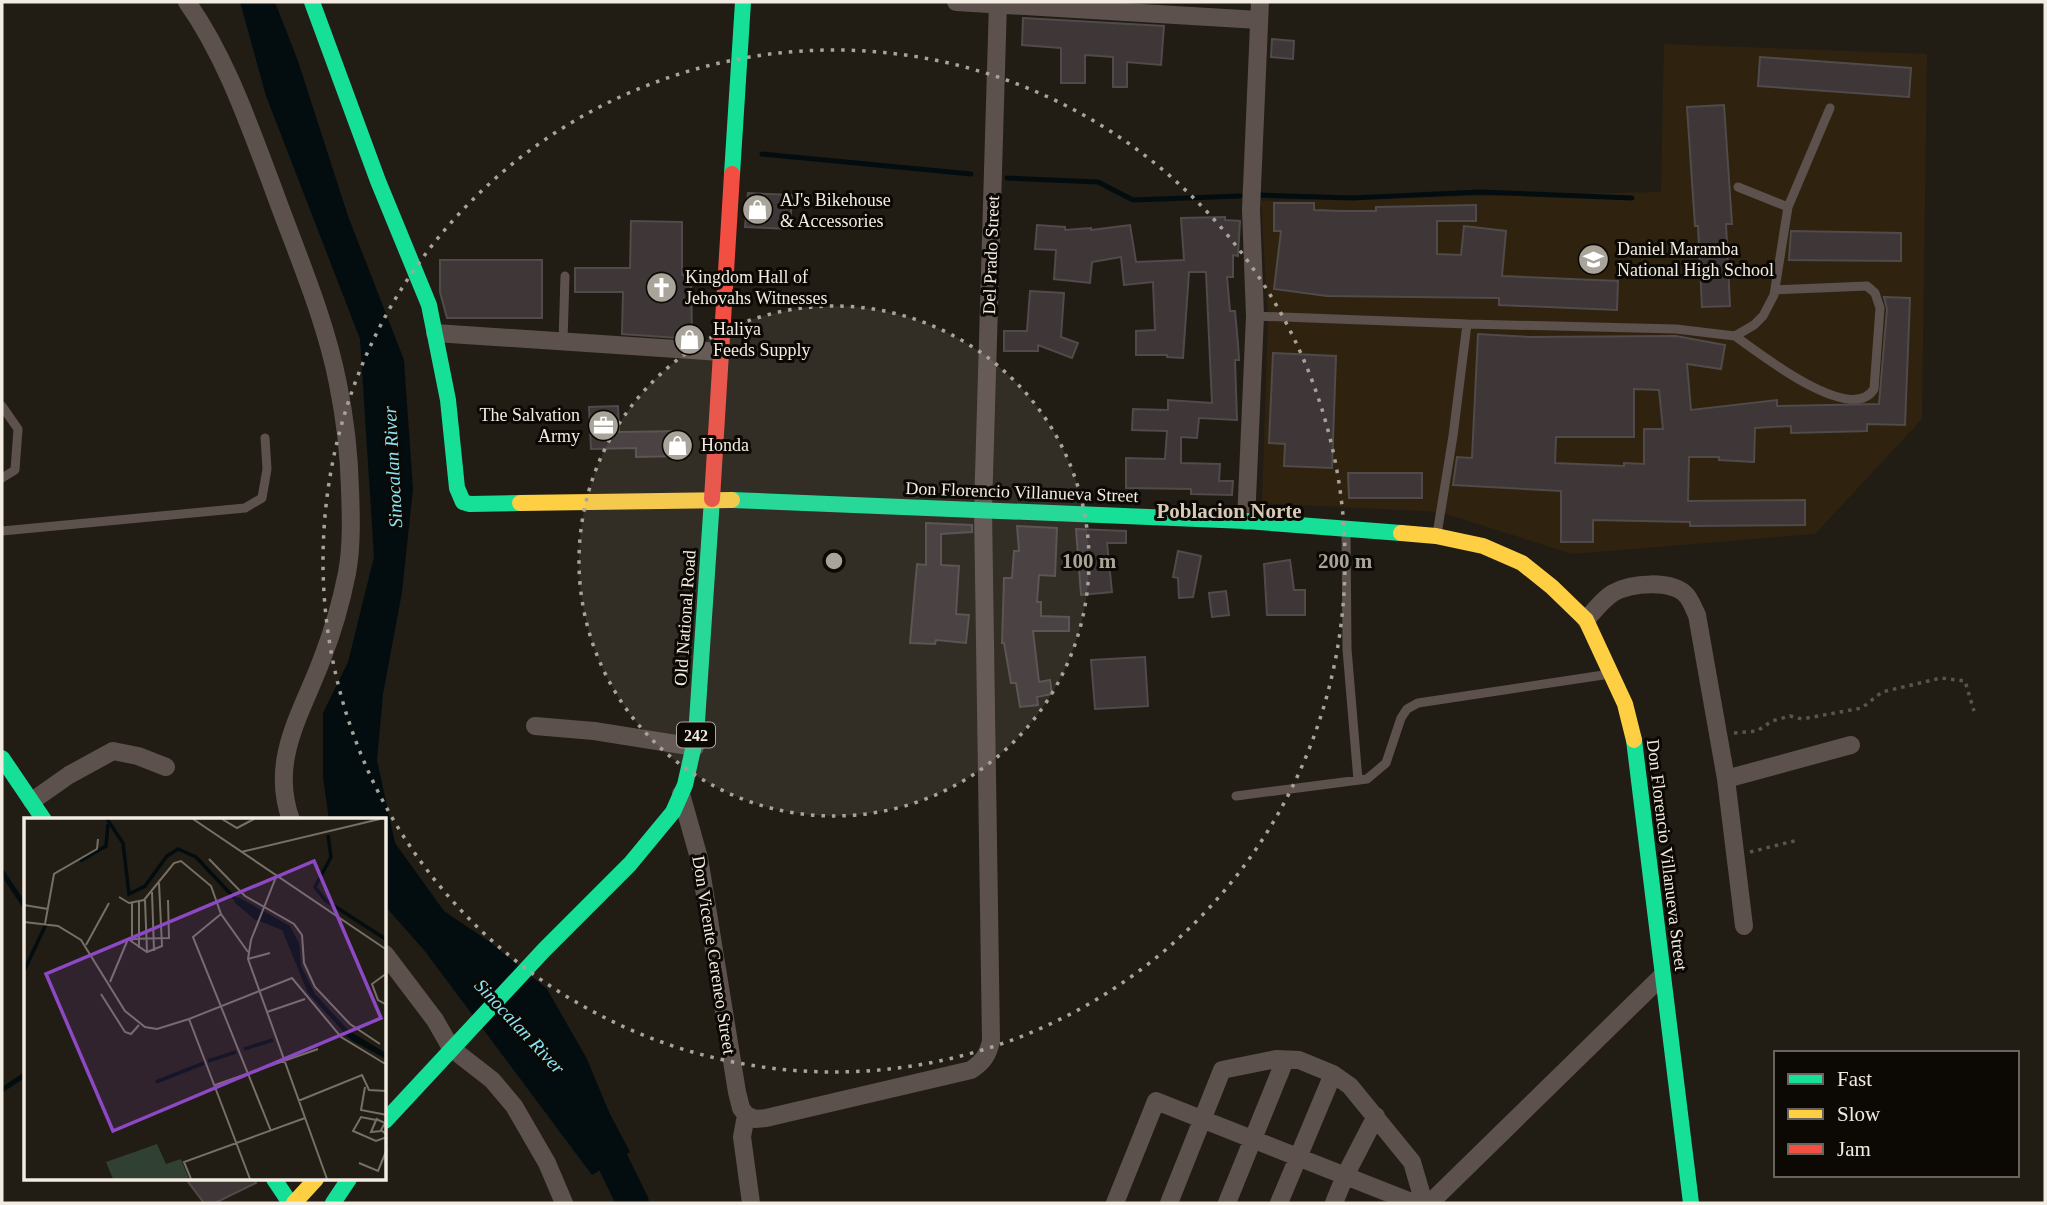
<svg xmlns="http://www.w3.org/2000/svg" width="2047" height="1205" viewBox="0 0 2047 1205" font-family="Georgia,serif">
	<rect width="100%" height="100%" fill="#211d15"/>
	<!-- built -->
	<path fill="#2f2310" d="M1664,44L1927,54L1922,419L1815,534L1572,554L1440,512L1262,503L1268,317L1261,201L1661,192Z"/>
	<!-- water -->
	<path fill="#030d0f" d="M240,2H275L298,61L348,216L404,360L413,489L402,592L383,694L377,760L395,843L444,911L490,942L547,989L587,1059L609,1112L630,1152L592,1175L424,950L385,906V820H329L323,777V713L348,662L374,557L360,339L266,96Z"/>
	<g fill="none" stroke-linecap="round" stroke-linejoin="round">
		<!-- stream -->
		<path stroke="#030d0f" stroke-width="5" d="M762,154L971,174
			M1007,178L1098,182L1133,200L1240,196
			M1258,195L1352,198L1480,192L1632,198
			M2,872L26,908
			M2,1090L26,1074"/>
		<!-- river -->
		<path stroke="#030d0f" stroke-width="32" d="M595,1125L633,1203"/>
	</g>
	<!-- building -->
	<path fill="#3e3637" stroke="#504a4a" stroke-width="2" fill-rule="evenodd" d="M1023,18L1164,26L1161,65L1127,62V87H1113V57L1085,55V83H1061V48L1022,45Z
		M1272,39L1294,41L1293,59L1271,57Z
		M1760,57L1911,68L1909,97L1758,86Z
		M1724,105L1732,224H1726L1730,306L1702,307L1698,226H1695L1687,107Z
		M748,193L792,195L790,229L745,227Z
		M1274,203H1314V210L1340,211H1376V207L1476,205V221H1437V254L1461,255L1464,226L1506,231L1502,276L1618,281L1617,310L1499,305V298L1327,296L1274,289L1281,231H1274Z
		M1225,217V220L1240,221L1238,256L1233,255V277H1227L1230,311H1235L1238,344L1239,360H1235L1237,420L1199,418L1197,438L1181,437V463L1220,464L1219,481H1233L1232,495L1191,494V489L1126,488V458L1165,459L1167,431L1132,430L1133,409L1168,410V400L1212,403L1206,272H1189L1183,358L1167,357V355H1136V331L1155,330L1153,282L1124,285L1121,257L1092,262L1090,283L1054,279L1056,250L1035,249L1037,225L1065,227V230L1091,228V230L1130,225L1136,262L1184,260L1181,218Z
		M631,221L682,222V275H691L692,339L622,334L623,292H575V268H630Z
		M1791,231L1901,233V261L1789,260Z
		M440,260H542V318H447L440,292Z
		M1030,291L1064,293L1061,337L1078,343L1072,358L1038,345V351H1004V331H1027Z
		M1884,297L1910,298L1905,425L1867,424V431L1791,433V426L1755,428L1754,462L1719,460V457H1689L1688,501L1805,500V525L1690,526V522L1593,520V542H1561V491L1453,485L1457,457L1472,458L1478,334L1529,337L1676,336L1725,345L1721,369L1687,364L1691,410L1777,400V406L1879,404L1887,309ZM1634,389L1659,390L1663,429H1644V464L1624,463V466L1555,463L1556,437H1634Z
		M1273,353L1336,356L1332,468L1284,466L1285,444L1269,443Z
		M618,406L619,432L682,431L683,456L636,457V448L591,449L589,407Z
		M1348,473H1422V498H1349Z
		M926,523L972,525V532L941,534V565L959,566L956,614L969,615L966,643L936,640L935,644L910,643L917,564L926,565Z
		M1017,526L1057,528L1055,576L1039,575L1037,602H1041V616L1069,617V631H1033L1039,682L1050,680L1052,694L1037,697L1038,705L1020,707L1016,683H1011L1004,643H1002L1004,578H1012L1014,551H1019Z
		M1076,529L1126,531V543H1107L1112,592L1081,595Z
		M1178,551L1201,556L1193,597L1179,598L1178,578L1173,577Z
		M1290,560L1294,590H1305V615H1267L1264,564Z
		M1226,591L1229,615L1212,617L1209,593Z
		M1145,657L1148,706L1095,709L1091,660Z
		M186,1179H255L256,1183L215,1203H204Z"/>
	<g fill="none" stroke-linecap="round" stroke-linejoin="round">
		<!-- path -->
		<path stroke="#5b534f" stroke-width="3.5" stroke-dasharray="3.5 5" stroke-linecap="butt" d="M1734,733L1757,731L1772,721L1790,716L1802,719L1862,708L1882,692L1941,678L1965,681L1974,711
			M1750,852L1798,840"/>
		<!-- lane -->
		<path stroke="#5d514d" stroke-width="9" d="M1738,187L1788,207
			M1255,316L1467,324L1453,436L1437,534
			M1467,324L1676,329L1735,336L1754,325L1763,316L1774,295L1788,207L1830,108
			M1735,336C1759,353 1851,426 1874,389L1880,308L1875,293L1867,286L1775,290
			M563,341L565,276
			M2,406L18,429L15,470L2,478
			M1346,530L1347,649L1358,780
			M2,531L245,508L262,498L267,469L265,438
			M1236,796L1367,779L1386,763L1401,718L1407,709L1418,703L1610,674"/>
		<!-- street -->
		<path stroke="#5d514d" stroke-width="18" d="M187,2C226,57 249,125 273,188C296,252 325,317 338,384C345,418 349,453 350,489C351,516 352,546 347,573C341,603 333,631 322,659C302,713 269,760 291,820
			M956,2L1259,20
			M435,333L721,352
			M1246,521L1255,316L1251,210L1260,2
			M1586,620C1594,611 1603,599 1613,593C1631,583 1672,579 1687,596C1691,601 1694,609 1697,615L1726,779L1744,926
			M535,726L594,731L695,747
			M1726,779L1851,745
			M681,794L699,858L737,1092L741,1108L746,1115
			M32,801L69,775L113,751L138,756L166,767
			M385,954L435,1020L451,1048L492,1080L514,1106L547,1163L564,1203
			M746,1115L755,1119L766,1118L971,1070C983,1062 988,1055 991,1041L983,509L998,2
			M746,1115L742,1137L751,1203
			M1115,1203L1156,1101L1414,1203
			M1169,1203L1222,1070L1276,1059L1299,1060L1333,1074L1350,1086L1412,1162L1424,1203
			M1227,1203L1285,1060
			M1279,1203L1333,1074
			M1334,1203L1345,1176L1376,1116
			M1430,1203L1662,976"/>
		<!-- fast -->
		<path stroke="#16e098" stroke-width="16" d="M312,2L378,181L429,305L448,400L457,488L463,502L470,504L520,503
			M732,174L743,2
			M732,500L1246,521L1401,533
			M1634,740L1691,1203
			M2,758L44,820
			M385,1121L544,950L630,864L673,812L685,785L696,736L712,499
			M274,1179L290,1203
			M333,1203L349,1179"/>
		<!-- slow -->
		<path stroke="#ffcf43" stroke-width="16" d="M520,503L732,500
			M1401,533L1436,536L1483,546L1522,563L1552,587L1586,620L1625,704L1634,740
			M294,1203L316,1179"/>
		<!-- jam -->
		<path stroke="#f24e42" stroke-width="16" d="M712,499L732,174"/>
	</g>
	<!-- distance rings -->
	<circle cx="834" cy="561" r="255" fill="#a9a49a" fill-opacity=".12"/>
	<g fill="none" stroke="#a9a49a" stroke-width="3.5" stroke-dasharray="3.5 7">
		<circle cx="834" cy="561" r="255"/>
		<circle cx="834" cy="561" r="511"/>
	</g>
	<!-- icons -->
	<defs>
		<symbol id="shop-disc" viewBox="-11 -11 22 22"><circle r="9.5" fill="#a9a49a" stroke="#0c0804"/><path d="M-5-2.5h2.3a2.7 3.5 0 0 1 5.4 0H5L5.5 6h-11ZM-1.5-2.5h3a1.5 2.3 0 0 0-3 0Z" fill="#fff"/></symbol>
		<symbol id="school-disc" viewBox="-11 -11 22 22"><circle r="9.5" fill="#a9a49a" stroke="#0c0804"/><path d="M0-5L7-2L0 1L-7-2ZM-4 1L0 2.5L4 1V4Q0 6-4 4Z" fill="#fff"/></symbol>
		<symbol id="church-disc" viewBox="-11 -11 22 22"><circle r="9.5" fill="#a9a49a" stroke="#0c0804"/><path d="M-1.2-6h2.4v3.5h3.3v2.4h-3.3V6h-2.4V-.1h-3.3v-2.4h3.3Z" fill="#fff"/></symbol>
		<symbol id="office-disc" viewBox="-11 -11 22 22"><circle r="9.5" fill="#a9a49a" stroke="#0c0804"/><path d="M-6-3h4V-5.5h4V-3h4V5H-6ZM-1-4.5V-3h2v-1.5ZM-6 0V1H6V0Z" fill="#fff"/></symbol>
	</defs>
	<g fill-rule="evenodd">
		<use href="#shop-disc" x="740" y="192" width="35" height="35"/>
		<use href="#school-disc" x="1576" y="242" width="35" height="35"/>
		<use href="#church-disc" x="644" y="270" width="35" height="35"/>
		<use href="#shop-disc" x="672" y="322" width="35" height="35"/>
		<use href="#office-disc" x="586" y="408" width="35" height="35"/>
		<use href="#shop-disc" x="660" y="428" width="35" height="35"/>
	</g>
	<g text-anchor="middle" stroke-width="6" stroke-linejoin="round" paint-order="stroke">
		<!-- shield labels -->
		<rect fill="#0c0804" stroke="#ada89f" stroke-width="2" x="677" y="722.5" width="38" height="25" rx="5"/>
		<g font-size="16" font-weight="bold" fill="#f2ece2">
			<text x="696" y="741">242</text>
		</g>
		<!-- poi labels -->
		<g font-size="18" fill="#f2ece2" stroke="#0c0804" text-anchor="start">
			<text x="780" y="206">AJ's Bikehouse<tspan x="780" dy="21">&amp; Accessories</tspan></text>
			<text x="1617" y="255">Daniel Maramba<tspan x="1617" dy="21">National High School</tspan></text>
			<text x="685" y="283">Kingdom Hall of<tspan x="685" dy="21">Jehovahs Witnesses</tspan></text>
			<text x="713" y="335">Haliya<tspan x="713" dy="21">Feeds Supply</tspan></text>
			<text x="580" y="421" text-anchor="end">The Salvation<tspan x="580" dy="21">Army</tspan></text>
			<text x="701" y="451">Honda</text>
		</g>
		<!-- street labels -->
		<g font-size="18" fill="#f2ece2" stroke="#0c0804">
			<text transform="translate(991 255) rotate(-88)" y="6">Del Prado Street</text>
			<text transform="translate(1022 492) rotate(2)" y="6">Don Florencio Villanueva Street</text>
			<text transform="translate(685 618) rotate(-86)" y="6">Old National Road</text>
			<text transform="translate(1667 855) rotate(83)" y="6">Don Florencio Villanueva Street</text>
			<text transform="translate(714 955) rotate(81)" y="6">Don Vicente Cereneo Street</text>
		</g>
		<!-- water labels -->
		<g font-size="19" font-style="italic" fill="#8de6f5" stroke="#0c0804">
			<text transform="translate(392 467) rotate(-93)" y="7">Sinocalan River</text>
			<text transform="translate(520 1026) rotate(47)" y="7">Sinocalan River</text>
		</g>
		<!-- quarter labels -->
		<g font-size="21" font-weight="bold" fill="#d7cbb8" stroke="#0c0804">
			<text x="1229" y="518">Poblacion Norte</text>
		</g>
	</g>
	<!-- overview -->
	<g transform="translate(24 818)">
		<rect width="362" height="362" fill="#211d15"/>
		<path d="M133,326L142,346L157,341L165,361H89L82,344Z" fill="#304032"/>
		<path d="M214,79L266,108L275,125L277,148L291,176L325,213L362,235V241L327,222L284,175L258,112L230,101L210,84Z" fill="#030d0f"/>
		<path fill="none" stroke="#030d0f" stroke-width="3.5" d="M83,1L99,25L105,76L121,68L143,38L154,31L172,39L216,86M304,17L307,39L291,69L301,82L363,122M56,43L82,28L84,6M0,153L23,104M220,231L249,222M184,243L212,234M132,264L180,245"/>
		<path fill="none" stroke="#757067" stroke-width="2" d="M169,1L363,132M198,1L213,10L230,1M217,34L356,1M185,41L221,78L270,106L278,117L280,145L291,169L326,206L356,226M252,59L227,122L224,141L303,361M128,74L130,133M95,79L105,85L120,82L150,45L157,43L187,68L197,96L224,134M121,82L123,134M115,84V130M108,85V123M0,87L24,91M197,96L169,119L247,313M0,104L34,108L57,122L101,193L121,209L133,211L165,201L268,160L317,219L363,247M21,106L30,56L73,31L74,21M104,121L123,134L138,128L135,65M104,121L145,120L144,82M62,127L85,85M224,141L246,135M363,155L348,166L354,182L363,187M86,164L104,121M77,176L101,214L107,216L115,207M243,194L281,181M165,201L226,361M191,267L294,231M341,269L337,292L363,297M274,283L338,257L345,272L363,273M353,300L347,314L357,313M352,301L361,305L357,312L363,317M352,302L337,299L329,313L352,323L363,319M335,345L354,353L363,331M167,361L160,344L281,300"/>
		<path fill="#8d49c4" fill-opacity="0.15" stroke="#8d49c4" stroke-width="3.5" d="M290,43L357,200L89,313L22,156Z"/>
		<rect width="362" height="362" fill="none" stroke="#f2ece2" stroke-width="3.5"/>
	</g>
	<circle cx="834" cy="561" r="10" fill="#a9a49a" stroke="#0c0804" stroke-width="3.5"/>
	<g font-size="21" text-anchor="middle" font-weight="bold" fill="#a9a49a" stroke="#0c0804" stroke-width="6" stroke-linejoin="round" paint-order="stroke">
		<text x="1089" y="568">100 m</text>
		<text x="1345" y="568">200 m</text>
	</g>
	<!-- border -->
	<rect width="2047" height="1205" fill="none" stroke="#f2ece2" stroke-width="7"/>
	<!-- legend -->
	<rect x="1774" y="1051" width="245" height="126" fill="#0c0804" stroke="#68635d" stroke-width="2"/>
	<rect x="1788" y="1074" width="35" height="10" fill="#16e098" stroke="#68635d" stroke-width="2"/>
	<text x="1837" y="1086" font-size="21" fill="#f2ece2">Fast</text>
	<rect x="1788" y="1109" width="35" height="10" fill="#ffcf43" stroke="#68635d" stroke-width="2"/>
	<text x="1837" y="1121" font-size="21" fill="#f2ece2">Slow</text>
	<rect x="1788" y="1144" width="35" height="10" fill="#f24e42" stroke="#68635d" stroke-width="2"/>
	<text x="1837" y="1156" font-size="21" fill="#f2ece2">Jam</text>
</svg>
